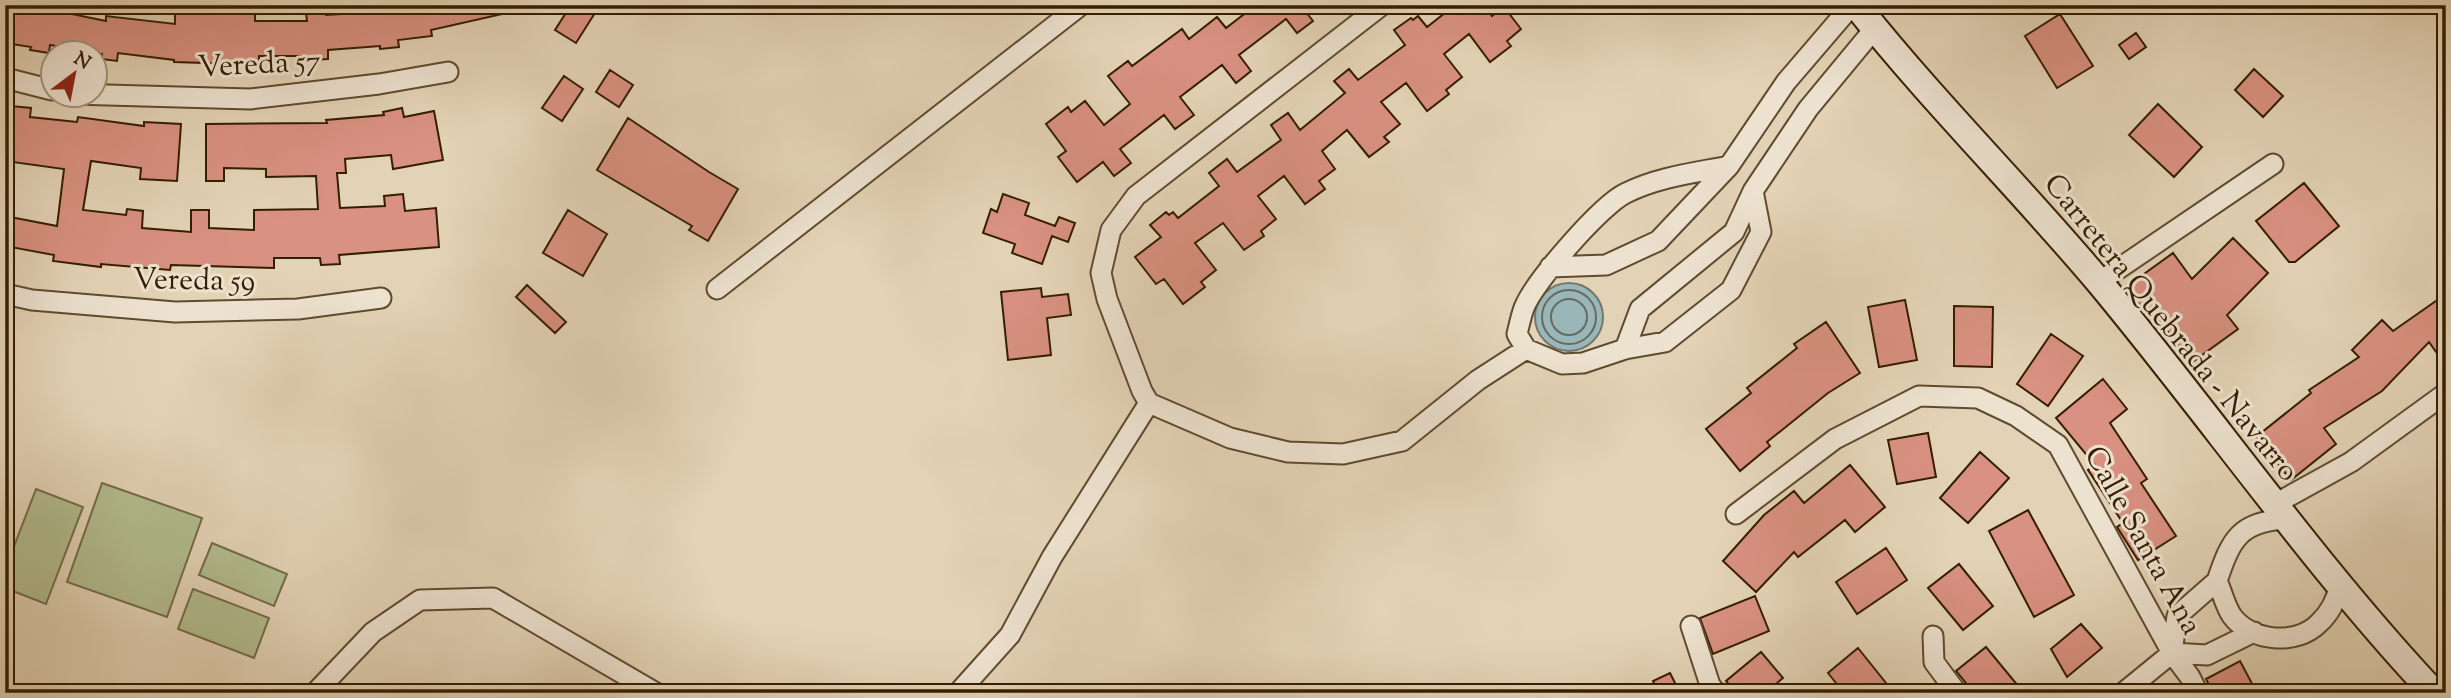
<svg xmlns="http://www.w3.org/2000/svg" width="2451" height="698" viewBox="0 0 2451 698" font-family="'Sorts Mill Goudy',serif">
	<rect width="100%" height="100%" fill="#e3d3b6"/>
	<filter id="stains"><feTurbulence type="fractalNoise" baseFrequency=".00286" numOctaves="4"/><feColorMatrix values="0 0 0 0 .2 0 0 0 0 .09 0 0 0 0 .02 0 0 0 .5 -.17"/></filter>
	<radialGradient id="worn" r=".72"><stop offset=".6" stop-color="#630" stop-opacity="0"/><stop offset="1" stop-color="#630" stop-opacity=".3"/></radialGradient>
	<!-- green -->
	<path fill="#b2bc8f" stroke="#746d48" stroke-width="2" d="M102,483L202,518L167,617L67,582Z
		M36,489L83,507L46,604L5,588V570Z
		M212,543L287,574L274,606L199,575Z
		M193,589L269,618L254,658L178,629Z"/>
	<!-- water -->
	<path fill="#99b6b8" stroke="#71796e" stroke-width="2" d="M1535 317a34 34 0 1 1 68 0a34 34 0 1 1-68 0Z"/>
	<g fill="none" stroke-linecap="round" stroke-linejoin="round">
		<!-- shore -->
		<path stroke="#676a5c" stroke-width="2" d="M1542 317a27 27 0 1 1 54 0a27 27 0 1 1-54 0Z
			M1551 317a18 18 0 1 1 36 0a18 18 0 1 1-36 0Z"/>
	</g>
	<!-- building -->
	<path fill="#d99181" stroke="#351e00" stroke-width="2" d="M5,5H58L57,11L106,21V16L175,24V5L255,7V21H307L305,5H325L326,15L375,12L374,5H510L511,12L431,30L432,36L398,40L399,47L380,49V46L328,50V59L310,60L309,56H259V65L238,64L174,62V60L118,53L117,61L101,59L102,54L50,45L49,53L30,50L31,47L5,43Z
		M571,5H600L576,43L555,30Z
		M1256,5H1304L1302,7L1313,21L1297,33L1286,19L1239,55L1251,71L1236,83L1222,65L1180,97L1194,115L1175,129L1164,115L1120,149L1131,163L1114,176L1103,162L1077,182L1058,157L1066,151L1046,124L1068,107L1071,112L1085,101L1104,125L1130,104L1108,76L1128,61L1132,66L1182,29L1189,39L1217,17L1226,28Z
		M1455,5H1484L1492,16L1504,7L1521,29L1507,41L1511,46L1490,62L1469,34L1444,54L1462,77L1446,90L1449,94L1427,111L1406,83L1381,102L1400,124L1384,137L1389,142L1369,157L1347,130L1322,151L1335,169L1319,181L1325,189L1305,204L1284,176L1258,196L1276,219L1261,231L1264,236L1244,250L1223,223L1195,243L1216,270L1201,282L1205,287L1183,304L1164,279L1156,284L1135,257L1161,237L1150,225L1166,212L1169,215L1173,212L1178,218L1219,186L1209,173L1227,159L1237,172L1281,140L1271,125L1288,113L1300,130L1345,93L1334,81L1349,69L1358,80L1405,45L1394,30L1411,18L1413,20L1418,16L1427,27Z
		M2060,14L2093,66L2057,88L2025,36Z
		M2136,33L2146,47L2129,59L2119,45Z
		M2254,69L2283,96L2263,117L2235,90Z
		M610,70L633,85L619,107L596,92Z
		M564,76L583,89L562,121L542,108Z
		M2158,104L2202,147L2174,177L2129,135Z
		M11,106L31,108L30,117L77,122L78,117L144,126V122L181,124L177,181L140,179L141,168L91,161L83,210L126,215L127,209L143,211L142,228L191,232V210H209V228L254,230V210L318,209L316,176L266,177V169L224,168V181H206V124L327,123L326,120L384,115L383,112L402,108L404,117L434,111L443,160L393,169L391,155L345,159L346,173H337L340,208L385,206L384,196L403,194L405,211L436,208L439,247L339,255L340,264L321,265L320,258H274V268L171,265L170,270L101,264V267L53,261L54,255L5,246V216L57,226L64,169L5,161Z
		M628,118L709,172L738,189L708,241L689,230L692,226L597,170Z
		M2304,183L2339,226L2295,262H2289L2256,221Z
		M1003,194L1029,203L1025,215L1055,226L1059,217L1075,223L1068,242L1052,236L1042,264L1012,253L1015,244L983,233L991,209L997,212Z
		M568,210L607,234L583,276L543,253Z
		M2233,238L2268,273L2227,315L2238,329L2191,363L2154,313L2149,317L2126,287L2173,253L2192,279Z
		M527,285L566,322L555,333L516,297Z
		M1041,288L1042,297L1068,294L1071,315L1047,318L1051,355L1008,360L1001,292Z
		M2446,294V366L2429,342L2382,391L2324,428L2336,444L2291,480L2256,437L2311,393L2309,390L2359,357L2352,350L2382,320L2393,331Z
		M1905,300L1917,360L1879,367L1868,307Z
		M1954,306L1993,307L1992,367L1954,366Z
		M1826,322L1860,373L1828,393L1767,442L1770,446L1740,471L1706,429L1751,393L1747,388L1797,348L1794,344Z
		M2051,334L2083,356L2048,406L2017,384Z
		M2103,379L2127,409L2110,423L2147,479L2141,483L2176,536L2138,560L2117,527L2123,523L2088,470L2095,465L2056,418Z
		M1928,433L1936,477L1897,484L1888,440Z
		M1980,452L2009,478L1968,523L1940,498Z
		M1850,465L1885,507L1855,532L1845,520L1798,557L1794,552L1756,592L1723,561L1764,515L1794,491L1804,503Z
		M2028,510L2074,595L2034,617L1989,531Z
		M1886,548L1907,580L1857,614L1836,582Z
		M1959,564L1993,606L1963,630L1928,588Z
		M1755,596L1769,631L1713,654L1700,618Z
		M2081,624L2102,648L2067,677L2051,649Z
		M1986,647L2024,693H1974L1956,671Z
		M1858,648L1894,693H1844L1828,673Z
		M1761,652L1783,678L1765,693H1736L1726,681Z
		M2240,661L2257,693H2213L2206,679Z
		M1670,673L1680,693H1658L1653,681Z"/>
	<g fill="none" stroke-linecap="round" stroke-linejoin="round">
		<defs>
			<path id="street" d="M5,78L52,90
				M72,94L250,99L379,84L448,72
				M1729,166C1694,173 1658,177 1626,193C1601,205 1534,282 1524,308C1521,316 1519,326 1517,334L1526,349L1562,364L1583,363L1625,349L1665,342L1731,290L1761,232L1753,191L1808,109L1875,28
				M1550,267L1606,265L1658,241L1729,166L1786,82L1852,5
				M2099,282L2273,164
				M717,289L1081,5
				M5,294L32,300L175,312L298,309L381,298
				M1625,349L1640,309L1734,232L1753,191
				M1149,403L1142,391L1107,299L1101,273L1111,230L1136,196L1382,5
				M1149,403L1230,438L1288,452L1343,454L1402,441L1478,380L1526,349
				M2275,504L2351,462L2446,393
				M1736,514L1835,439L1919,396L1978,398L2016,416L2058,445L2172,653L2190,677L2198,693
				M2287,519C2240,521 2231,539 2217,581C2222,591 2225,606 2232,616C2251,642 2297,646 2319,623C2331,612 2335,601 2340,586
				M1691,626L1710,685L1716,693
				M1933,636L1934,662L1957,693
				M2172,653L2177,616L2217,581
				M315,693L373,632L420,600L493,598L656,693
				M958,693L1010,635L1052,557L1149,403
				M2123,693L2172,653L2207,655L2254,632"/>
			<path id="secondary" d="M1856,5C1933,102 2021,189 2100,283C2213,419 2313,564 2434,693"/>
		</defs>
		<!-- street casing -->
		<use href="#street" stroke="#604b2e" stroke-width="23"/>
		<!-- secondary casing -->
		<use href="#secondary" stroke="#351e00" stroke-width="30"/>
		<!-- street -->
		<use href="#street" stroke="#ede2d0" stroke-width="19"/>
		<!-- secondary -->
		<use href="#secondary" stroke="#ede2d0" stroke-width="26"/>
	</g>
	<g text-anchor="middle" stroke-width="6" stroke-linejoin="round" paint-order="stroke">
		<!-- street labels -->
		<g font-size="30" fill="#351e00" stroke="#ede2d0">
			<text transform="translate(259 63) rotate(-3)" y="10">Vereda 57</text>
			<text transform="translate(194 279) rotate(1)" y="10">Vereda 59</text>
			<text transform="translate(2172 327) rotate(51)" y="10">Carretera Quebrada - Navarro</text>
			<text transform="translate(2144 540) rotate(61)" y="10">Calle Santa Ana</text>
		</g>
	</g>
	<!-- margin -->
	<rect width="2451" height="698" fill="none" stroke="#e3d3b6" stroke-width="28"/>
	<rect x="7" y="7" width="2437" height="684" fill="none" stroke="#351e00" stroke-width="3.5"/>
	<rect x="14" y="14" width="2423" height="670" fill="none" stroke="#351e00" stroke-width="2"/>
	<!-- north arrow -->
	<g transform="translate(74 74) rotate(32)"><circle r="33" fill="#ede2d0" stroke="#a3947d" stroke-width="2"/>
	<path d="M0-5L12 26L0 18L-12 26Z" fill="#8f2418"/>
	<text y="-10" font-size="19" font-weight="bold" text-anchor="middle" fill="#351e00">N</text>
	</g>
	<rect width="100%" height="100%" filter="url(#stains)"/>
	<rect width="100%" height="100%" fill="url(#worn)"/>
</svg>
